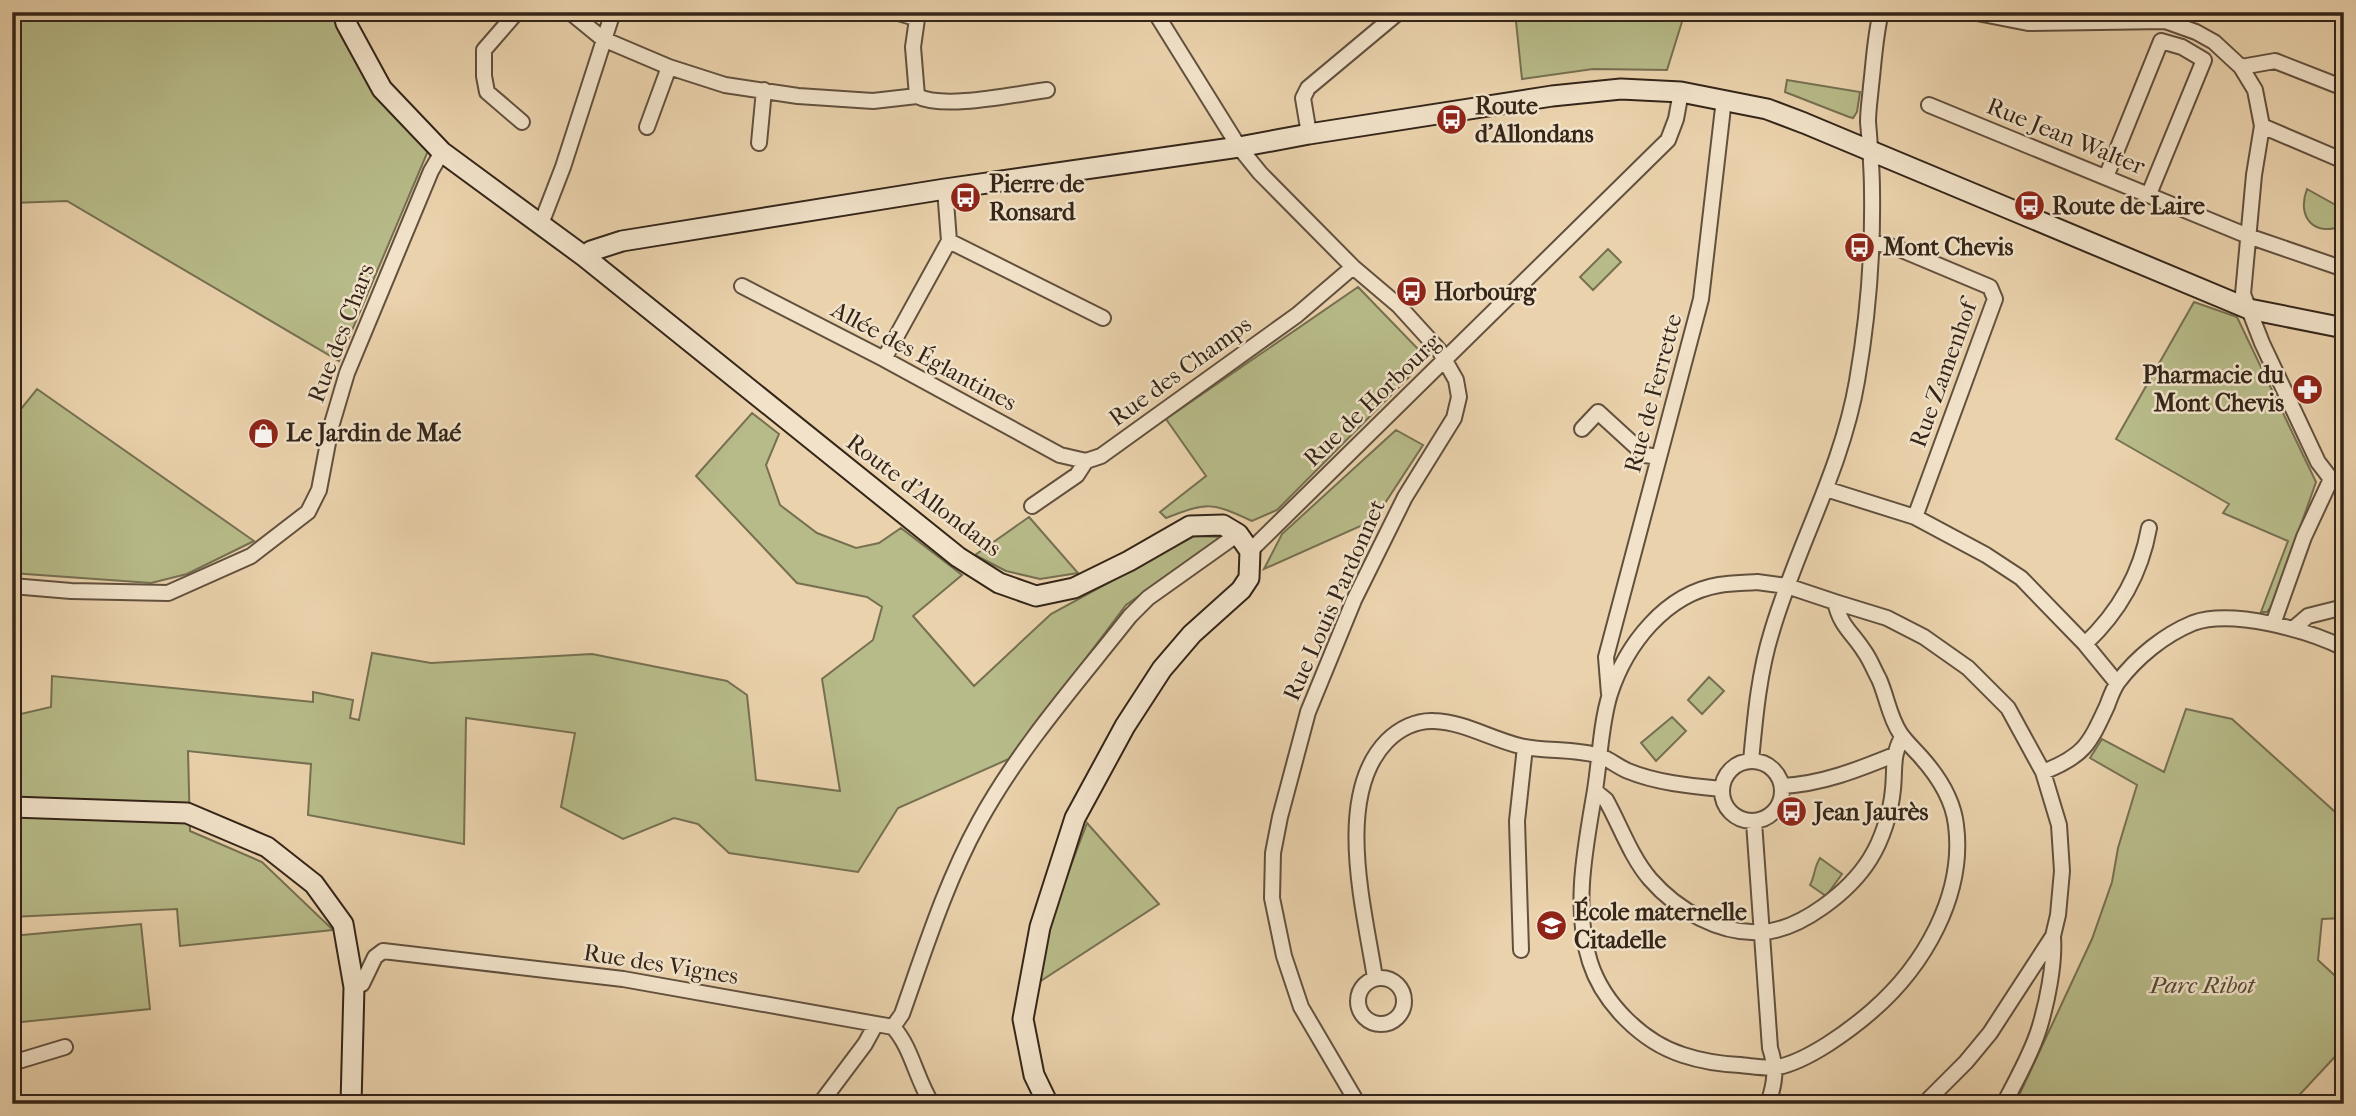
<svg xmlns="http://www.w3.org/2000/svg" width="2356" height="1116" viewBox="0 0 2356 1116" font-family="'IM FELL French Canon',serif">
	<rect width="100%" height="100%" fill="#ead2ac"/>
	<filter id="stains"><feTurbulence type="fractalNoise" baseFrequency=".00286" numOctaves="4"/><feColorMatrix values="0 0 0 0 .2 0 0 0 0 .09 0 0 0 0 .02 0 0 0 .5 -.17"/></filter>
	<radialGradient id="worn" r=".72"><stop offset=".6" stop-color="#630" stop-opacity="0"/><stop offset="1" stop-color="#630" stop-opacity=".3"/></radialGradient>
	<!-- green -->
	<path fill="#b7bb89" stroke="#767051" stroke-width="2" d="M12,12H333L341,36L368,82L428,151L339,361L67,201L12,203Z
		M1515,12H1685L1667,70L1593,69L1522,79Z
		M1787,80L1860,92L1857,112L1853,118L1849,117L1785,92Z
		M2307,189L2341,208L2344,211V225C2315,238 2296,218 2307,189Z
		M1608,249L1621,262L1593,290L1580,277Z
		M1358,287L1419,350L1413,373L1277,510L1252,521C1211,502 1208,502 1166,518L1160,512L1206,476L1166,419Z
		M2194,302L2237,317L2316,482L2273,604L2267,612H2261L2288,541L2223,513L2229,504L2116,439Z
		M37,389L254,541L187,574L151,583L12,573V420Z
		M752,413L779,434L766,465L780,505L817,533L856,548L879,543L901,528L962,575L913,616L974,686L1051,614L1194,536L1223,537L1126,605L1011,758L898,808L858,872L729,853L698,824L674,818L623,839L561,807L575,733L466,718L464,844L308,815L311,764L188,751L190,831L262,862L333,930L180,946L177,909L12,917V716L51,707L52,676L313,702V692L353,700L350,718L359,720L372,653L431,663L592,654L727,681L747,695L756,780L840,791L822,679L873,640L882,607L867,597L797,583L696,476Z
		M1396,430L1423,445L1374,520L1264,569L1282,534Z
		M1029,517L1078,573L1040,579L1006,571L975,555Z
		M1709,677L1724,691L1702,714L1688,700Z
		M2186,709L2232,719L2344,820V918L2322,919L2318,960L2344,984V1047L2291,1104H2015L2092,939L2112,882L2118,848L2137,785L2090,758L2102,739L2164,772Z
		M1672,717L1686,731L1656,761L1641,743Z
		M1087,823L1159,904L1036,984L1053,913Z
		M1820,858L1842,874L1826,896L1810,885C1815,876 1814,867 1820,858Z
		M141,924L150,1009L12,1023V936Z"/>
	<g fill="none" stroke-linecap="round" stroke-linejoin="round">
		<defs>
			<path id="street" d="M517,12L484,50V76L487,92L522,122
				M570,12L603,39L669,67L725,85L798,96L873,101L917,96L913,47L918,12
				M895,12L915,18
				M1155,12L1239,147L1260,173L1353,267L1399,306L1439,350L1456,380L1459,397L1454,418L1405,497L1354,600L1308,712L1280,817L1273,853L1272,898L1284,956L1301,1007L1358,1104
				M1972,12L2028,23L2165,21L2196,32L2214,42L2241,67L2255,90L2262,126L2254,175L2243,294L2262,343L2318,462L2331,479L2344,485
				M2241,67L2275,61L2344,88
				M917,96C944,110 1015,94 1047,90
				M1929,105L2248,236L2344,269
				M2262,126L2344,161
				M647,127L669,67
				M1309,134L1303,98L1308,88L1399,12
				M759,143L764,90
				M2106,177L2161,41L2182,47L2204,60L2149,194
				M541,224L563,167L613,12
				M949,241L1103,318
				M1872,242L1897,248L1990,287L1995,299L1915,517
				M742,286L884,359L1060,455L1086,461
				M884,359L949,241L945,189
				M1582,429L1598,412L1645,455L1659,457
				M1826,489L1915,517L1986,555L2021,578L2085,644L2117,683
				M1032,506L1077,475L1086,461L1101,456L1297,315L1353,267
				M1250,551L1668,140L1676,119L1681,92
				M1757,582L1787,586L1835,602C1841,627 1851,631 1864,651C1870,659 1874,670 1879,679C1887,697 1889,716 1900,733C1906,742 1914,749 1921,757C1938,776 1953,799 1956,825C1965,895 1924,966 1872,1011C1849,1031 1808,1061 1778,1067C1766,1069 1752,1066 1740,1065C1720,1064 1701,1061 1683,1055C1642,1042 1603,1003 1590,962C1573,909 1585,849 1594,796C1600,763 1600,726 1610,694C1626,645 1665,594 1719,585C1731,583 1745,583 1757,582Z
				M12,586L71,591L168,593L251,556L308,512L319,490L331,427L347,373L431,171L442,152
				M1835,602L1887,618L1924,637L1968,668L2008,708L2043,772L2059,825L2062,871L2058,915L2053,936L1990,1033L1966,1062L1924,1104
				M2273,624L2304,537L2331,479
				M2294,628L2308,616L2344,607
				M2085,644C2119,612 2141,573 2149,528
				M1609,694L1606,657L1701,299L1724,99
				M1722 791a30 30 0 1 1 60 0a30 30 0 1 1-60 0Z
				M1751,761C1755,718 1759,672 1772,631C1797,546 1842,469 1857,381C1868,318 1873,255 1872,191C1872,168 1870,145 1868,122C1868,110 1870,98 1871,86C1874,61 1875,36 1881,12
				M2043,772C2084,756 2089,745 2107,706C2110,698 2113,689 2118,682C2137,657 2164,635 2193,623C2232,609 2308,630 2344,648
				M1782,786C1822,784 1857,770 1894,755
				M1595,791L1606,800C1620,825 1631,857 1650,879C1677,910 1720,935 1762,932C1801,930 1850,891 1870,859C1882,840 1891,812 1893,789C1895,769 1892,755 1902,737
				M1754,822L1770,1048C1777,1069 1775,1083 1768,1104
				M1521,950L1517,821L1525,747
				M1358 1001a23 23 0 1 1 46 0a23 23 0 1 1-46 0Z
				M1375,978C1365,912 1333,796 1387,741C1399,729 1416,720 1434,721C1464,722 1491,739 1520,746C1546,752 1574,748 1600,756C1609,759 1618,767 1628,771C1657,783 1691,786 1722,789
				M354,987L362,984L375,957L383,951L623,979L893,1027C912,1048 916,1079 932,1104
				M893,1027L902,1014C925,949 946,882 979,822C1020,747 1078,682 1130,616L1148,598L1238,534
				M12,1063L65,1047
				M820,1104L865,1044L876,1024
				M2004,1104C2016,1080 2031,1055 2039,1029C2047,1003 2055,964 2053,937"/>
			<path id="secondary" d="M343,12L346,23L382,89L442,152L585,257L958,557L999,583L1036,596L1074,588L1129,561L1190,526L1223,525L1238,534L1250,551L1249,578L1241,590L1192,634L1162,669L1125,726L1075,818L1040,927L1023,1019L1034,1075L1048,1104
				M585,257L591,251L622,241L945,189L1239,147L1309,134L1552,96L1621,89L1681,92L1767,109L1804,123L2249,309L2344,328
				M12,807L187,813L267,847L314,884L343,924L354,987L351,1104"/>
		</defs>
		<!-- street casing -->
		<use href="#street" stroke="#62503e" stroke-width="18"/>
		<!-- secondary casing -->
		<use href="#secondary" stroke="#342519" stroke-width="23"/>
		<!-- street -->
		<use href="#street" stroke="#f1e2c9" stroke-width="14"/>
		<!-- secondary -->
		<use href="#secondary" stroke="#f1e2c9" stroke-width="19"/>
	</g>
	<!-- icons -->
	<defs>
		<symbol id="bus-disc" viewBox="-11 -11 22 22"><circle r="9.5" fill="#8f2418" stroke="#f1e2c9"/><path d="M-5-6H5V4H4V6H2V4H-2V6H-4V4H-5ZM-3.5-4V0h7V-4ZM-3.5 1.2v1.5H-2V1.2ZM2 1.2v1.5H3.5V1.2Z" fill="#fff"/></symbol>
		<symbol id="pharmacy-disc" viewBox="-11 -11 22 22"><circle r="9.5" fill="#8f2418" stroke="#f1e2c9"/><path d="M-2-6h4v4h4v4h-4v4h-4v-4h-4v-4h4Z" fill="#fff"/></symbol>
		<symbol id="shop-disc" viewBox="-11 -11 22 22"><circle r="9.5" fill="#8f2418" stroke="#f1e2c9"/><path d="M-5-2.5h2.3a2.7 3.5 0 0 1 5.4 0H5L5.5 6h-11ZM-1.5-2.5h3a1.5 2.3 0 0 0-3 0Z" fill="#fff"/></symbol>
		<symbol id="school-disc" viewBox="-11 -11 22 22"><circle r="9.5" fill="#8f2418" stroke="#f1e2c9"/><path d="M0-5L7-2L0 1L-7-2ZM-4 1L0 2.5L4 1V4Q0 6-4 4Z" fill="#fff"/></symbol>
	</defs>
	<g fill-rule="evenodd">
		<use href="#bus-disc" x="1434" y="102" width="35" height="35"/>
		<use href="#bus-disc" x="948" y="180" width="35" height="35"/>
		<use href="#bus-disc" x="2012" y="188" width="35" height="35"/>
		<use href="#bus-disc" x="1842" y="230" width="35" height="35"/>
		<use href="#bus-disc" x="1394" y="274" width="35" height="35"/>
		<use href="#pharmacy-disc" x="2290" y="372" width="35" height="35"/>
		<use href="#shop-disc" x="246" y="416" width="35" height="35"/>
		<use href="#bus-disc" x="1774" y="794" width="35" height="35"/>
		<use href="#school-disc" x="1534" y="908" width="35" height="35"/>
	</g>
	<g text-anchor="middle" stroke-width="5" stroke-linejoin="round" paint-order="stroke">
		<!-- poi labels -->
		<g font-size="24" font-weight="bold" fill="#342519" stroke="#f1e2c9" text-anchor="start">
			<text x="1475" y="114">Route<tspan x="1475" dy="28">d'Allondans</tspan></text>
			<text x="989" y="192">Pierre de<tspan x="989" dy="28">Ronsard</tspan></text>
			<text x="2052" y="214">Route de Laire</text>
			<text x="1883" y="255">Mont Chevis</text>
			<text x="1434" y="300">Horbourg</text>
			<text x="2284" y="383" text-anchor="end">Pharmacie du<tspan x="2284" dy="28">Mont Chevis</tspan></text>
			<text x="286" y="441">Le Jardin de Maé</text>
			<text x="1814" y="820">Jean Jaurès</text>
			<text x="1574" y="920">École maternelle<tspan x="1574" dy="28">Citadelle</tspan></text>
		</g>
		<!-- street labels -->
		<g font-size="24" fill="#342519" stroke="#f1e2c9">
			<text transform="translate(2066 136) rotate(22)" y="8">Rue Jean Walter</text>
			<text transform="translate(341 333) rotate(-69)" y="8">Rue des Chars</text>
			<text transform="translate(924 356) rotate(28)" y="8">Allée des Églantines</text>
			<text transform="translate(1180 371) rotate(-36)" y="8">Rue des Champs</text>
			<text transform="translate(1943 374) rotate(-70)" y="8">Rue Zamenhof</text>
			<text transform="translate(1653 393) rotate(-75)" y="8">Rue de Ferrette</text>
			<text transform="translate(1372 400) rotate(-44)" y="8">Rue de Horbourg</text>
			<text transform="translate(924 495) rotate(37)" y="8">Route d'Allondans</text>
			<text transform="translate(1334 600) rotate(-66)" y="8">Rue Louis Pardonnet</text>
			<text transform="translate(661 964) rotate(9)" y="8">Rue des Vignes</text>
		</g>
		<!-- park labels -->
		<g font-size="24" font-style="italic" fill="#554a35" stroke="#f1e2c9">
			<text x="2202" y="993">Parc Ribot</text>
		</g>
	</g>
	<!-- margin -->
	<rect width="2356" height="1116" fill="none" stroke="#ead2ac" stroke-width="42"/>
	<rect x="14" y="14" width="2328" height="1088" fill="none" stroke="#342519" stroke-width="3.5"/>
	<rect x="21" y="21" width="2314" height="1074" fill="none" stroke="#342519" stroke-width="2"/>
	<rect width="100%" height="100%" filter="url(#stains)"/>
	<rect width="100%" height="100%" fill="url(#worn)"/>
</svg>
